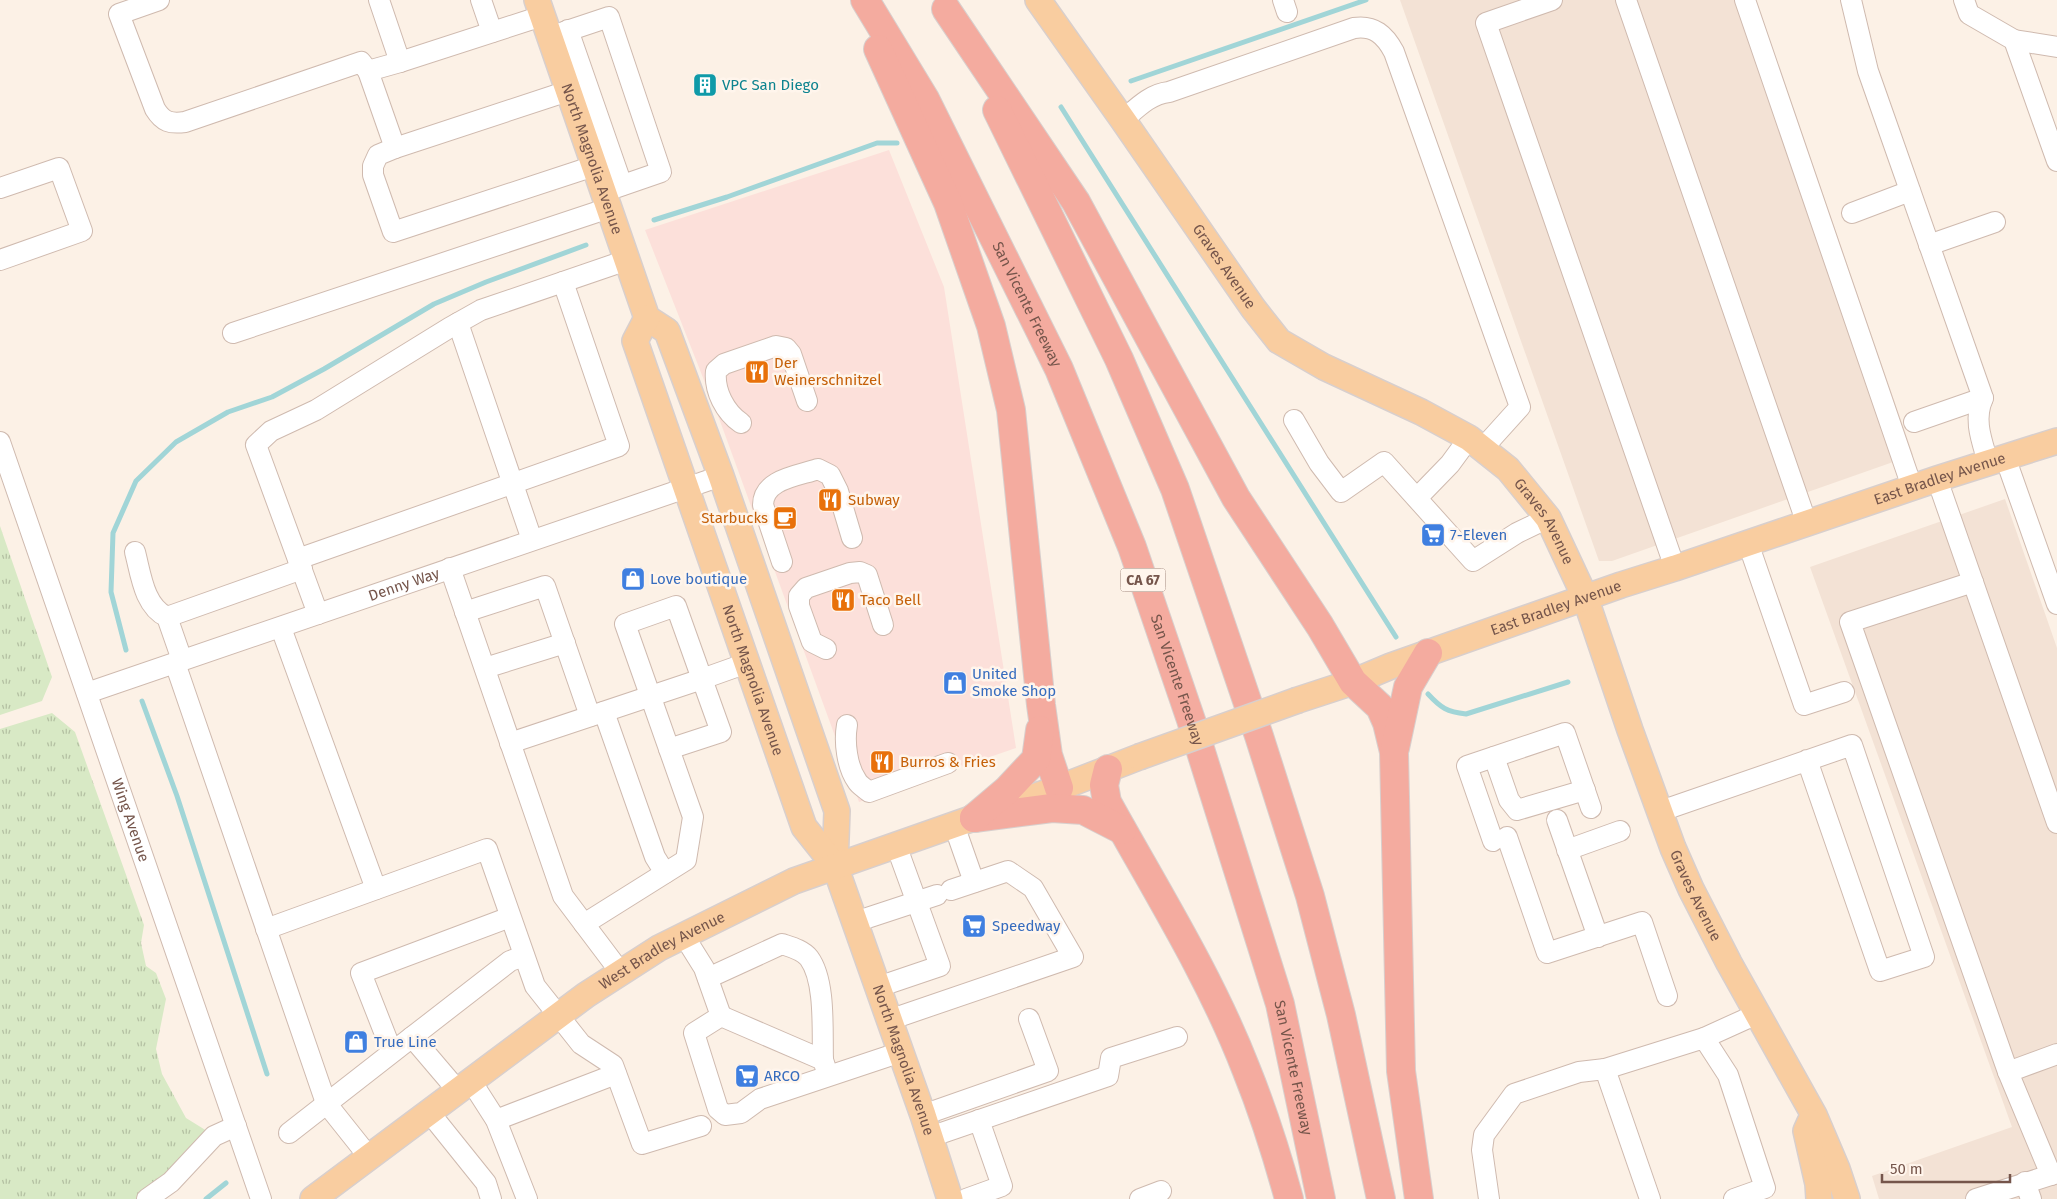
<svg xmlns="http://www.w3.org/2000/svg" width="2057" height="1199" viewBox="0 0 2057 1199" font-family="'Fira Sans',sans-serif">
	<defs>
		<pattern id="grass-tufts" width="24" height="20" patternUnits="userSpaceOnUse" patternTransform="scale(1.25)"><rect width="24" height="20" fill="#d8e9c5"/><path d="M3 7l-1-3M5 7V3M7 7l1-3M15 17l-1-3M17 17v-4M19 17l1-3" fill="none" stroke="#b4c0a2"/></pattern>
	</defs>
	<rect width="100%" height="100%" fill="#fcf1e6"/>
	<!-- residential -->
	<path fill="#f3e2d5" d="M1400,0H1756L1913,455L1612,561H1599Z
		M2005,499L2057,648V1199H1879L1872,1176L2012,1127L1810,567Z"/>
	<!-- commercial -->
	<path fill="#fce0da" d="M889,150L944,287L1016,748L859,802L720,421L645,230Z"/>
	<!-- grass -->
	<path fill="url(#grass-tufts)" d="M0,526L52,677L42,701L0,715Z
		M52,713L75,732L144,925L141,943L146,966L156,973L166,999L156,1049L162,1074L186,1118L207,1131L193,1146L185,1151L172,1173L137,1199H0V729Z"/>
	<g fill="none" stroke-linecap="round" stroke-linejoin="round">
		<!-- stream -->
		<path stroke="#a1d5d7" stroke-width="5" d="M1131,81L1366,0
			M1061,107L1396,637
			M654,220L727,197L877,143H897
			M126,650L111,592L113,533L136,481L176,442L228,412L272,397L324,369L434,304L486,282L586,245
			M1428,694C1441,708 1447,712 1466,714L1568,682
			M142,701L177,796L267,1074
			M206,1199L226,1183"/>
		<defs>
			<g id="minor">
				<path d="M159,0L119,14L155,109C163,122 170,124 185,122L361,62L368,71"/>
				<path d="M379,0L400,62L542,16"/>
				<path d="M481,0L492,32"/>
				<path d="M1283,0L1287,12"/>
				<path d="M1552,0L1486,23L1675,568"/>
				<path d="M1626,0L1807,524"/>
				<path d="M1745,0L1912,487"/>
				<path d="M1851,0L1868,71L1983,398L1914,422"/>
				<path d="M1964,0L1969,14L2014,40L2057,161"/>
				<path d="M568,30L622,185"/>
				<path d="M549,37L609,17L661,172L603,192"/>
				<path d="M2014,40L2057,47"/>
				<path d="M568,91L395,148L378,155L373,166V175L393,232L594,166"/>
				<path d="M1123,120C1137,108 1150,94 1169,92L1354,28C1374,25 1385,35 1394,52L1520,407L1483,448"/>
				<path d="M395,148L368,71L400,62"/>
				<path d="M0,188L59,168L82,231L0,260"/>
				<path d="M1852,213L1910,191"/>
				<path d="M1929,245L1995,222"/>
				<path d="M458,323L532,540"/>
				<path d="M233,333L609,208"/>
				<path d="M1983,398C1973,420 1982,441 1988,462"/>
				<path d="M1294,420L1319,463L1341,492L1384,462L1473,561L1517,533L1548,518"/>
				<path d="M741,423C725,412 714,391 716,371L724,364L776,346L786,348L791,354L807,401"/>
				<path id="s1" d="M0,442L261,1199"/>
				<path d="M2005,457L2057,604"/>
				<path d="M1937,479L2057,823"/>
				<path d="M1417,498L1450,464L1469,438"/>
				<path d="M1748,543L1804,705L1844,692"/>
				<path d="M135,552C141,575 144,606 167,617L182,660"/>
				<path d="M298,559L619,446L563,282"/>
				<path d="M782,562L763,505C763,479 798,476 818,469L830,475L838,491L852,538"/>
				<path d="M450,568L563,896L621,973"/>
				<path d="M1973,582L1850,622L2008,1072L2051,1175"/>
				<path d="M465,612L545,586L590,716"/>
				<path d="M318,614L256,445L271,431L316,410L449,328L481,310L627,260"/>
				<path d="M167,617L302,569"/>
				<path d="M281,628L376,889"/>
				<path d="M826,649L812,642L799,606V596L806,588L850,573L860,572L867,575L883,625"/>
				<path d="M175,663L326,1103L369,1157"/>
				<path d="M485,668L565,643"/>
				<path id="s2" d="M87,693L721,476"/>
				<path d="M604,712L655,857L665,873"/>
				<path d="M847,725C844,742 847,767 857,781C859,785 866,789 869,792L948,763"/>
				<path d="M510,743L702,679L721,732L669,749"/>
				<path d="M1494,757L1509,800L1517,810L1585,790"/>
				<path d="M1658,812L1852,745L1924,957L1880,971L1807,760"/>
				<path d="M1557,820L1598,937"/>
				<path d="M954,825L974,882"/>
				<path d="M1507,837L1547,953L1642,922L1667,996"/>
				<path d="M1493,841L1467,766L1565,733L1591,808"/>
				<path d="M1567,850L1620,831"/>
				<path d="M855,922L937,895"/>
				<path d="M584,924L686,860L693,817L625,624L676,606L702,679L747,663"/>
				<path d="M266,929L487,849L535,986L581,1044L613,1065L642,1144L701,1126"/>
				<path d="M684,936L704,968L721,1016L694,1033L718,1109L725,1115L741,1113L760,1099L901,1052"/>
				<path d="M708,978L782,944C791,947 803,950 809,958C826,981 822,1032 823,1060"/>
				<path d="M878,987L940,966L896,845"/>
				<path d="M721,1016L823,1060L827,1072"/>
				<path d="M889,1020L1073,957L1033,888L1008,871L951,890"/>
				<path d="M412,1037L510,961L524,956"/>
				<path d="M1704,1038L1757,1014"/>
				<path d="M392,1052L361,973L510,917"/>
				<path d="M1605,1069L1650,1199"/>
				<path d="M2008,1072L2057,1054"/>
				<path d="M471,1081L496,1120L527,1199"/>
				<path d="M429,1112L486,1183L491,1199"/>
				<path d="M923,1115L1048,1071L1029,1019"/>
				<path d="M496,1120L616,1074"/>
				<path d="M289,1133L412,1037L458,1091"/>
				<path d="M930,1137L1108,1076L1111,1058L1177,1037"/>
				<path d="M2025,1182L2031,1199"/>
				<path d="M147,1199L171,1182L214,1136L236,1126"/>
				<path d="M966,1199L1002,1186L979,1120"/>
				<path d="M1140,1199L1161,1191"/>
				<path d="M1489,1199L1482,1150L1484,1135L1514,1094L1579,1072L1605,1069L1704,1038L1728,1075L1765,1188L1734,1199"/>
				<path d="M1976,1199L2057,1173"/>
			</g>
			<g id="major">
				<path id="s3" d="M537,0L647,318L667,331L721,476L837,811L835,866"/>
				<path id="s4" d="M1038,0L1123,120L1253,308L1279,341L1324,367L1421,412L1469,438L1508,469L1548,518L1585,597L1630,730L1673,848L1691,889L1729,963L1814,1115L1837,1169L1847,1199"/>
				<path id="s5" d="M647,318L635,341L804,827L835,866L923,1115L950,1199"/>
				<path id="s6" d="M1298,700L1353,682L1391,666L1621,585L1675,568L1937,479L2057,441"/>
				<path d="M1810,1122L1806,1131L1818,1184L1819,1199"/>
				<path id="s7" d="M313,1199L586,995L659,948L794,881L1059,788L1139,757"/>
			</g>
			<g id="highway">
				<path id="s8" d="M865,0L925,99L1059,369L1132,547L1191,720L1280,1004L1321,1199"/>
				<path d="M946,9L1076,202L1236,498L1320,626L1353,682L1380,707L1387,723L1394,752L1401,1071L1419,1199"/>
				<path d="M878,49L948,203L991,326L1011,410L1041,705L1048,755L1059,788"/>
				<path d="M997,110L1119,359L1175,489L1259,736L1310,896L1341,1015L1381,1199"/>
				<path d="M1395,748L1408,687L1428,653"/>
				<path d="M1108,769L1104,785L1107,802C1155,889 1210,976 1246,1069C1263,1111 1277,1155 1289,1199"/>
				<path d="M974,818L1052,808L1083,810L1122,830"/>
				<path d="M974,818L1007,790L1036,759L1040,730"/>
			</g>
		</defs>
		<!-- minor casing -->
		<use href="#minor" stroke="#cfbaaf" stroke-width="22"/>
		<!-- major casing -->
		<use href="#major" stroke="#d8cfcd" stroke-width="28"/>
		<!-- highway casing -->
		<use href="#highway" stroke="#d8cfcd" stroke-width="30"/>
		<!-- minor -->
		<use href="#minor" stroke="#fff" stroke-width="20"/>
		<!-- major -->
		<use href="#major" stroke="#f9cda0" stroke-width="25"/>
		<!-- highway -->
		<use href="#highway" stroke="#f4ab9f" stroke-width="28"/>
		<defs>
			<path id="major-bridge" d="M1139,757L1298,700"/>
		</defs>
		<!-- major-bridge casing -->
		<use href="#major-bridge" stroke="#d8cfcd" stroke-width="28" stroke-linecap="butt"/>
		<!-- major-bridge -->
		<use href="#major-bridge" stroke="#f9cda0" stroke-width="25"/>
	</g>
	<!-- icons -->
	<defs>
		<symbol id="building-square" viewBox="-11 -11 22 22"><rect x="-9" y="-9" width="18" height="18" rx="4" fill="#0f9aa8" stroke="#fff5ec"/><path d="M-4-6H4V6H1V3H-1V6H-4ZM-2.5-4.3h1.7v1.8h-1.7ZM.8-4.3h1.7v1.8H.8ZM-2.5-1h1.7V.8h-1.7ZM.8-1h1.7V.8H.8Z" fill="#fff"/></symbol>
		<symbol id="restaurant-square" viewBox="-11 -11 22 22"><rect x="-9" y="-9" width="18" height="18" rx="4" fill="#e8710a" stroke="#fff5ec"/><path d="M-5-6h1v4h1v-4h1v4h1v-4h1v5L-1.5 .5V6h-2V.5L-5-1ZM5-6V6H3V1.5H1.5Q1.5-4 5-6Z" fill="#fff"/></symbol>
		<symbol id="cafe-square" viewBox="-11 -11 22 22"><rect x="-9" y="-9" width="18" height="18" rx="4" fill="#e8710a" stroke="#fff5ec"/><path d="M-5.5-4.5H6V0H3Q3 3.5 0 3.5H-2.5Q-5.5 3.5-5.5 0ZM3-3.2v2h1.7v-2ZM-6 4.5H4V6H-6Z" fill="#fff"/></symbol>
		<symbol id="supermarket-square" viewBox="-11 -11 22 22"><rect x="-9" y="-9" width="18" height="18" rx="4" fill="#3f7fe0" stroke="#fff5ec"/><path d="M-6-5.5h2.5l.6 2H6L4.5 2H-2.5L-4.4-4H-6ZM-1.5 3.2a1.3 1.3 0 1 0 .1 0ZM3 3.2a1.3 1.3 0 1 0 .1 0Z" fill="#fff"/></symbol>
		<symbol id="shop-square" viewBox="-11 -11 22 22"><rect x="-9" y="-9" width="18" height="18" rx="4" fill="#3f7fe0" stroke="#fff5ec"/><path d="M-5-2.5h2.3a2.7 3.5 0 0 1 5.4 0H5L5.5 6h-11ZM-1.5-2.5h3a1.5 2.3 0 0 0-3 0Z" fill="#fff"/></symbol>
	</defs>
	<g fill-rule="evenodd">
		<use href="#building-square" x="691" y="71" width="28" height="28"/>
		<use href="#restaurant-square" x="743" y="358" width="28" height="28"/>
		<use href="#restaurant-square" x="816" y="486" width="28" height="28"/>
		<use href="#cafe-square" x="771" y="504" width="28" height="28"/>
		<use href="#supermarket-square" x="1419" y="521" width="28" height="28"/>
		<use href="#shop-square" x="619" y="565" width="28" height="28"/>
		<use href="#restaurant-square" x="829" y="586" width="28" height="28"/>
		<use href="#shop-square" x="941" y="669" width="28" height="28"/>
		<use href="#restaurant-square" x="868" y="748" width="28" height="28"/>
		<use href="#supermarket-square" x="960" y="912" width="28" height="28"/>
		<use href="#shop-square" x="342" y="1028" width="28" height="28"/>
		<use href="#supermarket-square" x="733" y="1062" width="28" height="28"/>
	</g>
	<g text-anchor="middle" stroke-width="5" stroke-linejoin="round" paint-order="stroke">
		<!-- shield labels -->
		<rect fill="#fff5ec" stroke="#9e857b" stroke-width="1" x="1120.5" y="568.5" width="45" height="23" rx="4"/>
		<g font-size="14" font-weight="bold" fill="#75554b">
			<text x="1143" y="585">CA 67</text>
		</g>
		<!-- culture labels -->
		<g font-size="15" fill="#0d838f" stroke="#fff5ec" text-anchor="start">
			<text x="722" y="90">VPC San Diego</text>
		</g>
		<!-- street labels -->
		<g font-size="15" fill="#75554b" stroke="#fff5ec">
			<text dy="5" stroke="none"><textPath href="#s3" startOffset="168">North Magnolia Avenue</textPath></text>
			<text dy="5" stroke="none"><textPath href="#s4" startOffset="325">Graves Avenue</textPath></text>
			<text dy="5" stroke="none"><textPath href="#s8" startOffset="345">San Vicente Freeway</textPath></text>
			<text dy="5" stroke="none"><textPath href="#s6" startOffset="679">East Bradley Avenue</textPath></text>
			<text dy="5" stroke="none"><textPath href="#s4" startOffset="745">Graves Avenue</textPath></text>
			<text dy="5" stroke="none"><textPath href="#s2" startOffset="335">Denny Way</textPath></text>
			<text dy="5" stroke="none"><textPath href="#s6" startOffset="274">East Bradley Avenue</textPath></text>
			<text dy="5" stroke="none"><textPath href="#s5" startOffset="385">North Magnolia Avenue</textPath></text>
			<text dy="5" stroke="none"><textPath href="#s8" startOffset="750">San Vicente Freeway</textPath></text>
			<text dy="5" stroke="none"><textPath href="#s1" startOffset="400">Wing Avenue</textPath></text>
			<text dy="5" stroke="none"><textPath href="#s4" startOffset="1150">Graves Avenue</textPath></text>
			<text dy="5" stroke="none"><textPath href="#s7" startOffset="429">West Bradley Avenue</textPath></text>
			<text dy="5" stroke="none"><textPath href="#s5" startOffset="796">North Magnolia Avenue</textPath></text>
			<text dy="5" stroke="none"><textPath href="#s8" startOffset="1155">San Vicente Freeway</textPath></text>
		</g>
		<!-- food labels -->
		<g font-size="15" fill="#c56008" stroke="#fff5ec" text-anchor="start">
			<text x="774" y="368">Der<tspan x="774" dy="17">Weinerschnitzel</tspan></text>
			<text x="848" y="505">Subway</text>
			<text x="768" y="523" text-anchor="end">Starbucks</text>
			<text x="860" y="605">Taco Bell</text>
			<text x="900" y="767">Burros &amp; Fries</text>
		</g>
		<!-- shop labels -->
		<g font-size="15" fill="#366cbe" stroke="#fff5ec" text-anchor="start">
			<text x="1450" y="540">7-Eleven</text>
			<text x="650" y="584">Love boutique</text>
			<text x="972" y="679">United<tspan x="972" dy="17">Smoke Shop</tspan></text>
			<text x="992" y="931">Speedway</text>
			<text x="374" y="1047">True Line</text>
			<text x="764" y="1081">ARCO</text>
		</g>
	</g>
	<!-- scale -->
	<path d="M1882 1174v8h128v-8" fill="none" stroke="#75554b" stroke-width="2.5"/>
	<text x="1890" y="1174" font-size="15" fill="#75554b" stroke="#fff5ec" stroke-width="4" paint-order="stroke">50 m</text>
</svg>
